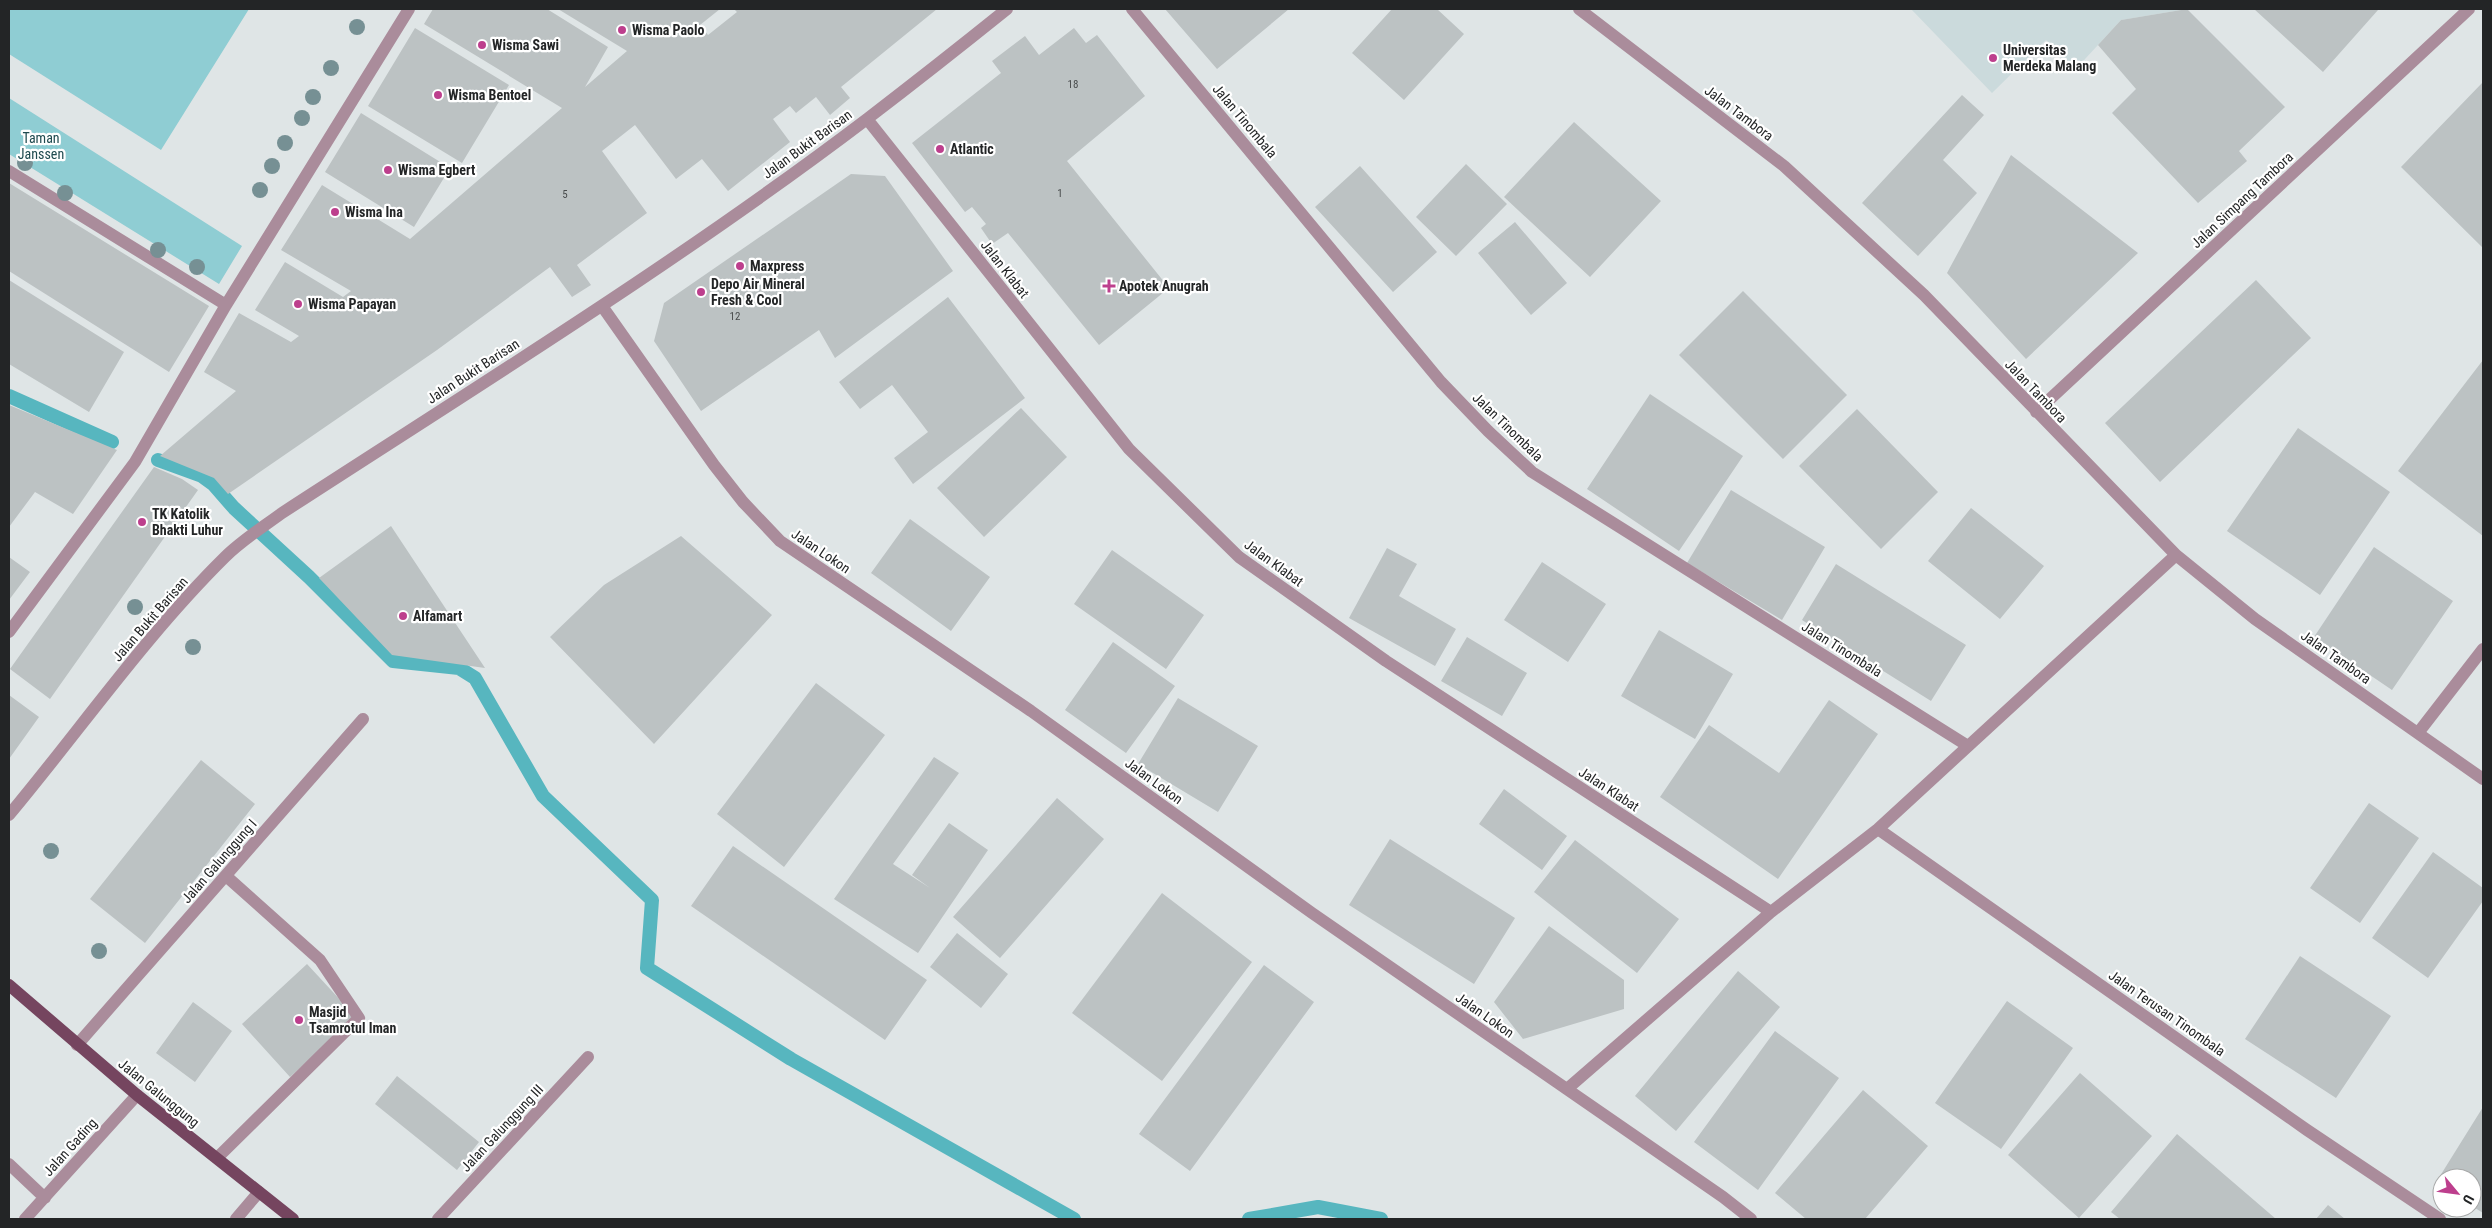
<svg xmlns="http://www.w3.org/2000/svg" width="2492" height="1228" viewBox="0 0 2492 1228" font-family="'Roboto Condensed',sans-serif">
  <rect width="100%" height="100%" fill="#dfe5e6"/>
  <path fill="#cbdadc" d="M1911,9H2187L2121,20L2074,71L2046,40L1992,93Z"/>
  <path fill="#8fcdd3" d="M9,9H249L161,150L9,54Z
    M9,98L242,246L219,284L9,154Z"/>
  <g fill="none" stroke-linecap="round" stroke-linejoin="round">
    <path stroke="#57b6bf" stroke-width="14" d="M9,396L112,442
      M158,460L202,476L213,484L234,508L309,577L393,661L459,668L475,678L543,796L652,900L647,968L791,1059L1074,1219
      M1249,1219L1318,1207L1381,1219"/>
  </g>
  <path fill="#bcc2c3" d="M433,9H547L608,47L585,87L627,51L558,9H720L700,25L708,35L737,12L734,9H937L841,87L850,98L830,115L816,97L796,113L790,106L773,119L790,142L728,191L702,159L676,179L635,125L602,151L647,213L577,265L591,285L572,297L550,267L437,350L228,494L214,478L160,456L236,391L204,372L239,313L291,342L299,336L255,310L285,262L343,297L351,291L281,250L322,185L410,239L562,108L424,24Z
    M1165,9H1289L1217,69Z
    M1392,9H1437L1464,34L1404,100L1352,53Z
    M2187,9L2285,107L2239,151L2247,161L2198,203L2112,113L2136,89L2098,45L2121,20Z
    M2254,9H2377L2378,10L2323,72Z
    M415,28L509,85L462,163L368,106Z
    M1074,28L1086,43L1097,35L1145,96L1067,161L1169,288L1099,345L1008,233L992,244L981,228L986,224L972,207L965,212L912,143L1001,73L992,61L1025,36L1039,55Z
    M2483,82V248L2401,167Z
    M1962,95L1984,115L1943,160L1977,193L1918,256L1862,203Z
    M361,113L450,168L414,227L325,172Z
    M1574,122L1661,201L1590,277L1504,197Z
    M2011,155L2138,253L2026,359L1947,273Z
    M1466,164L1507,204L1456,256L1416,217Z
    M1360,166L1437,252L1393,292L1315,207Z
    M851,174L885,176L953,271L835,358L819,330L701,411L654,341L664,303Z
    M9,183L209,306L169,372L9,271Z
    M1515,222L1567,283L1531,315L1478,253Z
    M9,280L124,352L89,412L9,364Z
    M2256,280L2311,338L2160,482L2105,423Z
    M1743,291L1847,395L1783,459L1679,355Z
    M948,297L1025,398L913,484L894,458L928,432L892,385L860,409L839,382Z
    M2483,360V536L2398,471Z
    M1650,394L1743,456L1679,551L1587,489Z
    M9,405L117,450L73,514L35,492L9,527Z
    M1021,408L1067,457L984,537L937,488Z
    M1857,409L1938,492L1881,549L1799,466Z
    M2298,428L2390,492L2320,595L2227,531Z
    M154,467L182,479L198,490L50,699L10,669Z
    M1731,490L1825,547L1782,620L1687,563Z
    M1971,508L2044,566L2000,619L1928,561Z
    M910,519L990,577L951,631L871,573Z
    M391,526L485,668L392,655L319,578Z
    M681,536L772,615L654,744L550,637L604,585Z
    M2374,547L2453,601L2392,690L2314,637Z
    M1387,548L1417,564L1399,596L1456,629L1435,666L1349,618Z
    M1112,550L1204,615L1166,669L1074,604Z
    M9,557L30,572L9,600Z
    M1542,562L1606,604L1568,662L1504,620Z
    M1836,564L1966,645L1931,701L1802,620Z
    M1659,630L1733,674L1695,739L1621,696Z
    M1467,637L1527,673L1502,716L1441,681Z
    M1113,642L1175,686L1126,753L1065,710Z
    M816,683L885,735L784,867L717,814Z
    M9,695L39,717L9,759Z
    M1178,698L1258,746L1218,812L1138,764Z
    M1829,700L1878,734L1778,879L1660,797L1709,725L1779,773Z
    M934,757L959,773L893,864L930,888L912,875L949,823L988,850L918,953L834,899Z
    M201,760L255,804L145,943L90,899Z
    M1504,789L1567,836L1542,870L1479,824Z
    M1057,798L1104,839L1000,958L953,917Z
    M2369,803L2419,838L2360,923L2310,888Z
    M1390,839L1515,918L1474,984L1349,905Z
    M1575,840L1679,919L1637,973L1534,892Z
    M733,846L927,980L885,1040L691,906Z
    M2433,852L2483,888V901L2428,978L2372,938Z
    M1162,893L1252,962L1162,1081L1072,1013Z
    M1549,926L1624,980V1009L1523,1039L1494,1002Z
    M957,933L1008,974L981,1008L930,967Z
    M2300,956L2391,1016L2336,1098L2245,1039Z
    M307,964L356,1017L290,1077L242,1024Z
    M1264,965L1314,1002L1190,1171L1139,1134Z
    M1738,971L1780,1007L1676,1131L1635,1096Z
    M2007,1001L2073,1048L2001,1149L1935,1103Z
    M193,1002L232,1031L195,1082L156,1053Z
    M1775,1031L1839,1078L1758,1190L1694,1142Z
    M2080,1073L2152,1136L2079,1218L2008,1155Z
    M397,1076L479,1142L457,1170L375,1104Z
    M1863,1090L1928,1146L1865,1219H1806L1775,1193Z
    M2483,1107V1213L2472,1206V1178H2442V1188L2435,1184Z
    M2177,1134L2276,1219H2120L2111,1212Z
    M2328,1205L2345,1219H2316Z"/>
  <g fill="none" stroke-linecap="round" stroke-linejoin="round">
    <path stroke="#aa8c9b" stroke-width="12" d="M1132,9L1441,382L1488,431L1532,472L1968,746
      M1579,9L1784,166L1924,295L2176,555L2255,619L2483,779
      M867,119L1129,449L1239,557L1386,661L1771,912
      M9,171L226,305
      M602,306L714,465L743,502L780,541L1031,711L1312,913L1723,1197L1751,1219
      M2036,412L2469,9
      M9,632L135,462L226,305L409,9
      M2418,733L2483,649
      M9,815C80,730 146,635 225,557C242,540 263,527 282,513C479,385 680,261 867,119C914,83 961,46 1007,9
      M1878,829L2307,1130L2440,1219
      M77,1045L363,719
      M1567,1089L1771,912L1878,829L2176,555
      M217,1158L359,1018L320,960L226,876
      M9,1164L45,1198
      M25,1219L137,1095
      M236,1219L259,1192
      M438,1219L588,1057"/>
    <path stroke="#75455f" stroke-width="12" d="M9,985L137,1095L293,1219"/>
  </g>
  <g fill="#769094">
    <circle cx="357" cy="27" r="8"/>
    <circle cx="331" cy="68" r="8"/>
    <circle cx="313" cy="97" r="8"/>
    <circle cx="302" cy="118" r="8"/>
    <circle cx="285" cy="143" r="8"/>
    <circle cx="25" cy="163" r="8"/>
    <circle cx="272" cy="166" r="8"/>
    <circle cx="260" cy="190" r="8"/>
    <circle cx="65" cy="193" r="8"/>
    <circle cx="158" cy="250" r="8"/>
    <circle cx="197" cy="267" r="8"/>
    <circle cx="135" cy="607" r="8"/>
    <circle cx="193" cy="647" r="8"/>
    <circle cx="51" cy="851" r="8"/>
    <circle cx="99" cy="951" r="8"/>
  </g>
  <g fill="#bd3f8d" stroke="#fff" stroke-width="2">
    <circle cx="622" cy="30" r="5"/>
    <circle cx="482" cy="45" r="5"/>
    <circle cx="1993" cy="58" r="5"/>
    <circle cx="438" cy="95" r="5"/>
    <circle cx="940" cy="149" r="5"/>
    <circle cx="388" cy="170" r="5"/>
    <circle cx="335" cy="212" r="5"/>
    <circle cx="740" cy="266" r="5"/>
    <path d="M1106.5 278.5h5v5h5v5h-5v5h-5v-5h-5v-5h5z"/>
    <circle cx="701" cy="292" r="5"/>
    <circle cx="298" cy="304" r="5"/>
    <circle cx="142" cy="522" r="5"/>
    <circle cx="403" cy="616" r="5"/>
    <circle cx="299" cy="1020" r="5"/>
  </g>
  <g text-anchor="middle" stroke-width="4.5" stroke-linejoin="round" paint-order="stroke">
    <g font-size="11" fill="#494c4d">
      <text x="1073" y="88">18</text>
      <text x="1060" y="197">1</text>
      <text x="565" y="198">5</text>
      <text x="735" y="320">12</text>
    </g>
    <g font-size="14" font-weight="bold" fill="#232526" stroke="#fff" text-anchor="start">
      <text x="632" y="35">Wisma Paolo</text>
      <text x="492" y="50">Wisma Sawi</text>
      <text x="2003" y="55">Universitas<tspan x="2003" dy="16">Merdeka Malang</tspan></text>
      <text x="448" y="100">Wisma Bentoel</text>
      <text x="950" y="154">Atlantic</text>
      <text x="398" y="175">Wisma Egbert</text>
      <text x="345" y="217">Wisma Ina</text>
      <text x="750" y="271">Maxpress</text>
      <text x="711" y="289">Depo Air Mineral<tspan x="711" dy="16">Fresh &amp; Cool</tspan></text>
      <text x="1119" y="291">Apotek Anugrah</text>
      <text x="308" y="309">Wisma Papayan</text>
      <text x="152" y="519">TK Katolik<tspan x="152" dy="16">Bhakti Luhur</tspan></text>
      <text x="413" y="621">Alfamart</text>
      <text x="309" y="1017">Masjid<tspan x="309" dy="16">Tsamrotul Iman</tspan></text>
    </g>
    <g font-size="14" fill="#232526" stroke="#fff">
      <text transform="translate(1739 113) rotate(37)" y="5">Jalan Tambora</text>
      <text transform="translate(1245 121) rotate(50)" y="5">Jalan Tinombala</text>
      <text transform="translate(807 144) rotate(-36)" y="5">Jalan Bukit Barisan</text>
      <text transform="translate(2242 200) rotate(-43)" y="5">Jalan Simpang Tambora</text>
      <text transform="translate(1005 269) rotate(52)" y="5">Jalan Klabat</text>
      <text transform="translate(473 371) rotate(-33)" y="5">Jalan Bukit Barisan</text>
      <text transform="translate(2036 391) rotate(46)" y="5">Jalan Tambora</text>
      <text transform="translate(1508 427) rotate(44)" y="5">Jalan Tinombala</text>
      <text transform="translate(821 551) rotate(34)" y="5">Jalan Lokon</text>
      <text transform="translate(1274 563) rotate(36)" y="5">Jalan Klabat</text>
      <text transform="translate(150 619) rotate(-49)" y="5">Jalan Bukit Barisan</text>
      <text transform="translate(1842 649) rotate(32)" y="5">Jalan Tinombala</text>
      <text transform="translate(2336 657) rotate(35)" y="5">Jalan Tambora</text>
      <text transform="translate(1154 781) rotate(36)" y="5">Jalan Lokon</text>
      <text transform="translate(1609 789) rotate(33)" y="5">Jalan Klabat</text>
      <text transform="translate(219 861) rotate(-49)" y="5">Jalan Galunggung I</text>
      <text transform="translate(2167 1013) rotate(35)" y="5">Jalan Terusan Tinombala</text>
      <text transform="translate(1485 1015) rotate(35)" y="5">Jalan Lokon</text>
      <text transform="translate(159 1093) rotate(39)" y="5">Jalan Galunggung</text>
      <text transform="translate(502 1128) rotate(-47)" y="5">Jalan Galunggung III</text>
      <text transform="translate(70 1147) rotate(-48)" y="5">Jalan Gading</text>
    </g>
    <g font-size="14" fill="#204b50" stroke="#fff">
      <text x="41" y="143">Taman<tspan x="41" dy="16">Janssen</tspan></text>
    </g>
  </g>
  <rect width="2492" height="1228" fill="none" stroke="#232526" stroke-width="20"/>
  <g transform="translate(2457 1193) rotate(119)"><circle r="24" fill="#ffffff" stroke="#a7a8a8"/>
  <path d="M0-4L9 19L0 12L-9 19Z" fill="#bd3f8d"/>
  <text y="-8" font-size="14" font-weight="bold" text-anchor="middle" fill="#232526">U</text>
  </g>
</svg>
